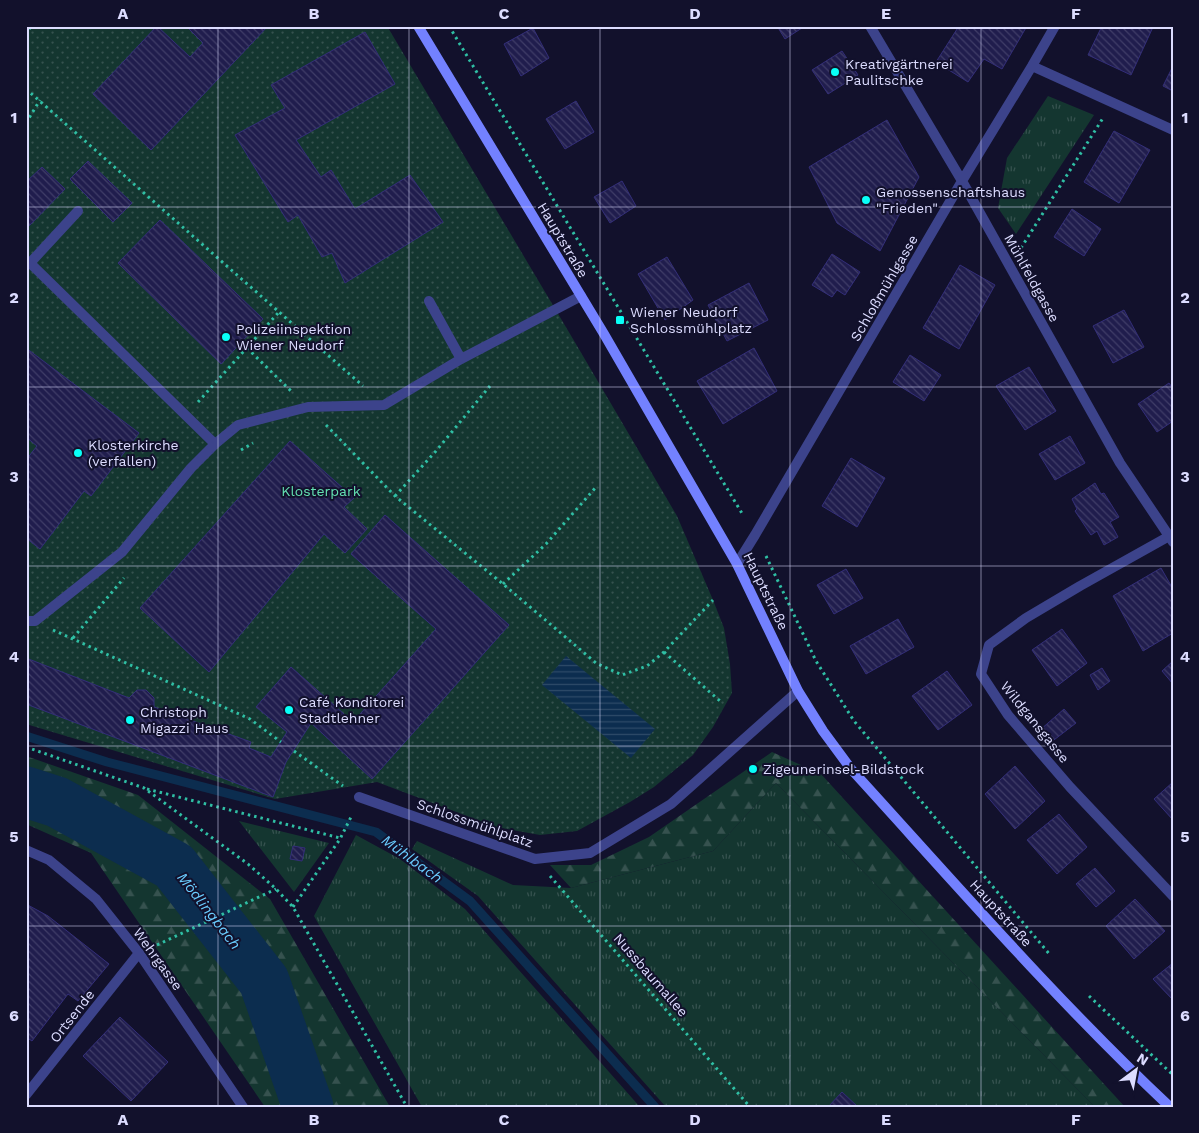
<svg xmlns="http://www.w3.org/2000/svg" width="1199" height="1133" viewBox="0 0 1199 1133" font-family="'Work Sans',sans-serif">
  <defs>
    <pattern id="grass-tufts" width="24" height="20" patternUnits="userSpaceOnUse" patternTransform="scale(1.25)"><rect width="24" height="20" fill="#143630"/><path d="M3 7l-1-3M5 7V3M7 7l1-3M15 17l-1-3M17 17v-4M19 17l1-3" fill="none" stroke="#36524f"/></pattern>
    <pattern id="forest-firs" width="22" height="20" patternUnits="userSpaceOnUse" patternTransform="scale(1.25)"><rect width="22" height="20" fill="#143630"/><path d="M5 1l3.5 6h-7zM16 11l3.5 6h-7z" fill="#36524f"/></pattern>
    <pattern id="park-dots" width="8" height="8" patternUnits="userSpaceOnUse" patternTransform="scale(1.25)"><rect width="8" height="8" fill="#143630"/><path d="M2 2h.1M6 6h.1" fill="none" stroke="#36524f" stroke-width="1.8" stroke-linecap="round"/></pattern>
    <pattern id="water-rules" width="6" height="5" patternUnits="userSpaceOnUse" patternTransform="scale(1.25)"><rect width="6" height="5" fill="#0c2d4f"/><path d="M0 2.5h6" fill="none" stroke="#2f4b69"/></pattern>
    <pattern id="building-back-hatch" width="6" height="6" patternUnits="userSpaceOnUse" patternTransform="scale(1.25)"><rect width="6" height="6" fill="#201d4d"/><path d="M-1 5l2 2M0 0l6 6M5-1l2 2" fill="none" stroke="#403d68"/></pattern>
  </defs>
  <rect width="100%" height="100%" fill="#12112c"/>
  <path fill="url(#grass-tufts)" d="M1048,96L1094,115L1016,234L998,208L1007,158Z
    M776,783L1095,1107H858L842,1092L828,1107H666L478,896L412,849L417,841L513,885L571,888L713,851Z
    M239,821L329,843L294,892Z
    M356,835L400,859L465,909L640,1107H422L314,916Z"/>
  <path fill="url(#forest-firs)" d="M772,752L821,774L1125,1107H1095L776,783L713,851L571,888L550,865H591L649,837Z
    M26,756L138,795L270,899L390,1107H265L91,853L26,824Z"/>
  <path fill="url(#park-dots)" d="M26,26H387L573,339L677,516L713,600L724,628L730,664L732,693L713,727L693,755L654,787L630,802L577,831L540,835L496,827L377,782L275,799L26,724Z"/>
  <path fill="url(#water-rules)" d="M566,656L655,729L631,758L542,685Z"/>
  <g fill="none" stroke-linecap="round" stroke-linejoin="round">
    <path stroke="#0c2d4f" stroke-width="9" d="M26,736L107,762L376,832L470,901L655,1107"/>
    <path stroke="#0c2d4f" stroke-width="51" d="M26,792L57,802L174,866L264,981L308,1107"/>
  </g>
  <path fill="url(#building-back-hatch)" stroke="#332e79" d="M157,26L190,57L203,43L186,26H268L151,150L93,94Z
    M777,26H805L785,39Z
    M959,26H1027L1002,69L984,59L968,82L936,62Z
    M1102,26L1153,27L1131,75L1088,55Z
    M533,28L549,58L521,76L504,44Z
    M365,32L395,84L296,140L321,177L331,170L355,209L410,175L443,222L345,283L332,253L322,257L298,215L288,222L235,135L285,108L271,85Z
    M842,51L858,75L828,94L812,70Z
    M1173,66V91L1163,86Z
    M576,101L594,132L565,149L546,119Z
    M887,120L919,177L880,251L837,223L809,167Z
    M1114,131L1150,150L1119,203L1084,182Z
    M88,161L132,203L113,222L70,179Z
    M42,167L65,189L26,229V182Z
    M622,181L636,206L610,223L594,197Z
    M1072,209L1101,229L1084,256L1054,237Z
    M160,220L263,319L221,364L118,263Z
    M832,254L860,272L845,295L837,290L832,297L812,285Z
    M667,257L693,300L665,320L638,274Z
    M960,265L995,285L959,349L923,328Z
    M749,283L768,320L727,341L708,305Z
    M1124,310L1144,347L1113,363L1093,326Z
    M26,348L139,433L91,496L84,491L40,549L26,538V460L37,446L26,437Z
    M754,348L777,391L723,424L697,381Z
    M910,355L941,375L924,401L893,382Z
    M1029,367L1056,411L1025,430L996,386Z
    M1169,383L1173,389V421L1157,432L1138,404Z
    M1070,436L1085,463L1055,480L1039,454Z
    M290,441L354,498L344,507L367,529L345,553L324,534L209,672L140,608Z
    M851,458L885,478L857,527L822,506Z
    M1095,483L1101,494L1104,493L1119,517L1110,522L1118,537L1104,545L1097,531L1091,535L1075,511L1077,509L1072,499Z
    M385,515L509,625L372,779L311,723L286,762L273,797L26,704V658L129,698L137,690H146L154,698V707L251,742L249,748L271,757L287,732L256,707L291,667L353,722L436,629L351,554Z
    M1161,568L1173,589V633L1143,651L1113,596Z
    M846,569L863,598L834,614L817,585Z
    M898,619L914,647L866,674L850,646Z
    M1062,629L1087,663L1057,686L1032,650Z
    M1173,661V684L1162,671Z
    M1102,668L1110,681L1098,690L1090,675Z
    M947,671L972,705L938,730L912,696Z
    M1064,709L1076,723L1050,743L1040,730Z
    M1015,766L1045,801L1015,829L985,794Z
    M1173,782V820L1154,799Z
    M1059,814L1087,847L1057,874L1027,840Z
    M293,846L305,848L302,861L290,859Z
    M1095,868L1115,891L1096,907L1076,884Z
    M1135,899L1165,931L1134,959L1106,926Z
    M26,904L48,916L109,964L78,1001L68,994L32,1041L26,1037Z
    M1173,963V1000L1153,979Z
    M120,1017L168,1062L131,1101L83,1056Z
    M842,1092L858,1107H828Z"/>
  <g fill="none" stroke-linecap="round" stroke-linejoin="round">
    <path stroke="#2fbfa4" stroke-width="3" stroke-dasharray="2.5 4" stroke-linecap="butt" d="M449,26L743,515
      M26,35L31,26
      M26,89L363,386
      M26,123L40,100
      M1021,248L1103,118
      M247,348L291,391
      M198,402L279,312
      M326,425L395,496L503,584L596,663L622,675L647,666L664,652L713,600
      M241,450L253,443
      M395,496L436,451L490,386
      M766,556L816,661L854,721L1051,956
      M503,584L546,544L597,486
      M53,630L250,719L281,742
      M73,638L124,578
      M664,652L720,701
      M26,747L144,788L248,864L276,889L293,907L407,1107
      M294,751L343,786
      M147,789L340,838
      M550,876L750,1107
      M293,907L340,839L352,815
      M157,945L276,889
      M1089,996L1173,1075"/>
    <path stroke="#3c438b" stroke-width="10" d="M78,211L30,263L215,444
      M429,301L461,359
      M26,621H35L122,552L191,468L215,444L238,425L308,407L384,405L461,359L581,296"/>
    <path stroke="#3c438b" stroke-width="10" d="M870,26L962,181L1120,463L1173,542
      M1032,66L1173,130
      M1173,534L1080,586L1026,618L989,645L981,674L1008,715L1070,787L1173,896
      M737,564L755,535L962,181L1032,66L1055,26
      M359,797L535,859L590,853L671,804L798,691
      M26,850L49,860L96,899L139,953L243,1107
      M26,1095L139,953"/>
    <path stroke="#7381ff" stroke-width="10" d="M418,26L604,334L737,564L798,691L823,731L851,769C955,883 1057,1001 1170,1107"/>
  </g>
  <path fill="none" stroke="#dcdcff" stroke-width="1" stroke-opacity="0.55" d="M218,26V1107M409,26V1107M600,26V1107M790,26V1107M981,26V1107M26,207H1173M26,387H1173M26,566H1173M26,746H1173M26,926H1173"/>
  <g fill="#08fff7" stroke="#12112c" stroke-width="2">
    <circle cx="835" cy="72" r="5"/>
    <circle cx="866" cy="200" r="5"/>
    <rect x="615" y="315" width="10" height="10" rx="2.5"/>
    <circle cx="226" cy="337" r="5"/>
    <circle cx="78" cy="453" r="5"/>
    <circle cx="289" cy="710" r="5"/>
    <circle cx="130" cy="720" r="5"/>
    <circle cx="753" cy="769" r="5"/>
  </g>
  <g text-anchor="middle" stroke-width="4" stroke-linejoin="round" paint-order="stroke">
    <g font-size="14" fill="#dcdcff" stroke="#12112c" text-anchor="start">
      <text x="845" y="69">Kreativgärtnerei<tspan x="845" dy="16">Paulitschke</tspan></text>
      <text x="876" y="197">Genossenschaftshaus<tspan x="876" dy="16">"Frieden"</tspan></text>
      <text x="630" y="317">Wiener Neudorf<tspan x="630" dy="16">Schlossmühlplatz</tspan></text>
      <text x="236" y="334">Polizeiinspektion<tspan x="236" dy="16">Wiener Neudorf</tspan></text>
      <text x="88" y="450">Klosterkirche<tspan x="88" dy="16">(verfallen)</tspan></text>
      <text x="299" y="707">Café Konditorei<tspan x="299" dy="16">Stadtlehner</tspan></text>
      <text x="140" y="717">Christoph<tspan x="140" dy="16">Migazzi Haus</tspan></text>
      <text x="763" y="774">Zigeunerinsel-Bildstock</text>
    </g>
    <g font-size="14" fill="#dcdcff" stroke="#12112c">
      <text transform="translate(563 240) rotate(59)" y="5">Hauptstraße</text>
      <text transform="translate(1032 278) rotate(61)" y="5">Mühlfeldgasse</text>
      <text transform="translate(884 288) rotate(-60)" y="5">Schloßmühlgasse</text>
      <text transform="translate(766 591) rotate(64)" y="5">Hauptstraße</text>
      <text transform="translate(1035 722) rotate(51)" y="5">Wildgansgasse</text>
      <text transform="translate(475 823) rotate(19)" y="5">Schlossmühlplatz</text>
      <text transform="translate(1001 913) rotate(48)" y="5">Hauptstraße</text>
      <text transform="translate(158 959) rotate(54)" y="5">Wehrgasse</text>
      <text transform="translate(651 975) rotate(49)" y="5">Nussbaumallee</text>
      <text transform="translate(72 1016) rotate(-52)" y="5">Ortsende</text>
    </g>
    <g font-size="14" fill="#64e2b2" stroke="#12112c">
      <text x="321" y="496">Klosterpark</text>
    </g>
    <g font-size="15" font-style="italic" fill="#6acdff" stroke="#12112c">
      <text transform="translate(412 859) rotate(36)" y="5">Mühlbach</text>
      <text transform="translate(209 911) rotate(52)" y="5">Mödlingbach</text>
    </g>
  </g>
  <rect width="1199" height="1133" fill="none" stroke="#12112c" stroke-width="55"/>
  <g transform="translate(1136 1070) rotate(32)" stroke="#12112c" stroke-width="4" paint-order="stroke">
  <path d="M0-4L9 19L0 12L-9 19Z" fill="#dcdcff"/>
  <text y="-8" font-size="14" font-weight="bold" text-anchor="middle" fill="#dcdcff">N</text>
  </g>
  <rect x="28" y="28" width="1144" height="1078" fill="none" stroke="#dcdcff" stroke-width="2"/>
  <g font-size="16" text-anchor="middle" font-weight="bold" fill="#dcdcff">
    <text x="123" y="19">A</text>
    <text x="314" y="19">B</text>
    <text x="504" y="19">C</text>
    <text x="695" y="19">D</text>
    <text x="886" y="19">E</text>
    <text x="1076" y="19">F</text>
    <text x="14" y="123">1</text>
    <text x="1185" y="123">1</text>
    <text x="14" y="303">2</text>
    <text x="1185" y="303">2</text>
    <text x="14" y="482">3</text>
    <text x="1185" y="482">3</text>
    <text x="14" y="662">4</text>
    <text x="1185" y="662">4</text>
    <text x="14" y="842">5</text>
    <text x="1185" y="842">5</text>
    <text x="14" y="1021">6</text>
    <text x="1185" y="1021">6</text>
    <text x="123" y="1125">A</text>
    <text x="314" y="1125">B</text>
    <text x="504" y="1125">C</text>
    <text x="695" y="1125">D</text>
    <text x="886" y="1125">E</text>
    <text x="1076" y="1125">F</text>
  </g>
</svg>
